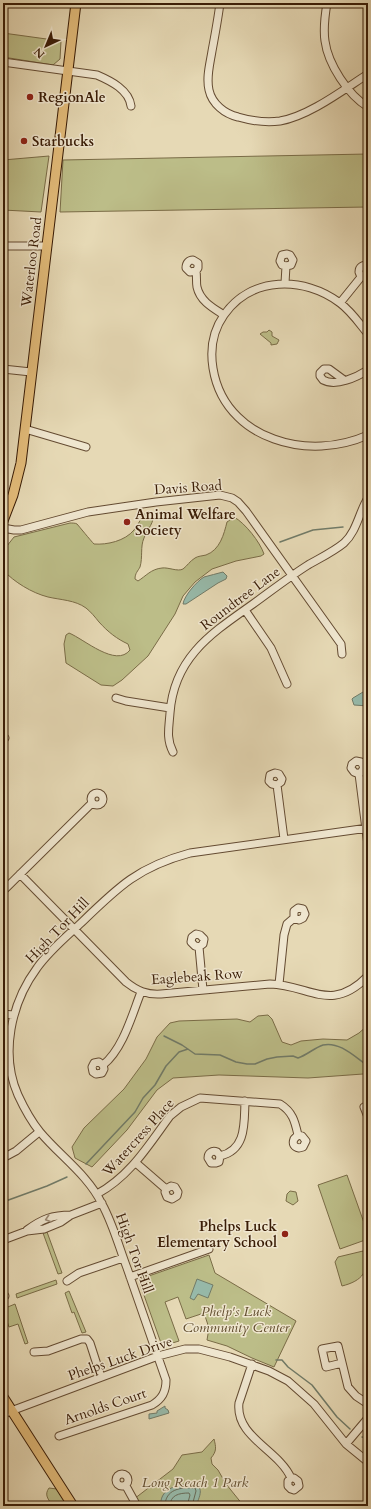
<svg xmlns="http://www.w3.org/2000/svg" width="371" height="1509" viewBox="0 0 371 1509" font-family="Cardo,serif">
  <rect width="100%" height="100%" fill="#e6d9b5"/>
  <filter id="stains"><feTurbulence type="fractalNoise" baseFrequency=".005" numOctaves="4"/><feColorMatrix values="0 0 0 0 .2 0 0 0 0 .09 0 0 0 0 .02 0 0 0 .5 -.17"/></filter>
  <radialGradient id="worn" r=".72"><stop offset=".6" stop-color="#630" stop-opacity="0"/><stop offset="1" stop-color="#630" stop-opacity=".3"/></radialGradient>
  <path fill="#bcbd88" stroke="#7a6c47" d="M3,33L61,41L60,59L53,65L3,57Z
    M368,154V207L60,212L63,160Z
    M49,156L41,212L3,210V160Z
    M269,330L272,332V336L279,340L277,344L271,345V343L260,334L263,332H267Z
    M146,512H152C156,523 147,528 144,538C140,547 143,557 140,567C138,571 135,573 135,579L138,581C146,576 151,569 162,568C168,567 178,572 183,569C187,566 190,561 195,558C198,556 202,556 206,555C220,550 224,534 227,522L234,517C245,523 260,542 264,554L261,556L236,561L212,569L195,582L183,596L175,614L148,656L122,680L113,686L101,685L66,663L64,644L66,635L69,633C84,639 116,668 130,650L128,644C117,639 108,632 99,622C95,617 91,612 86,608C75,600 61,600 48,597C32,593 14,582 3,570V551L14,537L70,523C72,523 76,523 77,524C78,525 91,541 94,544C107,545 125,541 134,530C139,524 141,517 146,512Z
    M268,1015L272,1019L282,1042L291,1045L301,1041L323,1039L347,1040L359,1033L368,1025V1074H363L308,1078L219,1075L173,1078L157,1090L127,1130L92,1167L75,1158L72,1147L84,1128L124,1089L146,1059L157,1037L170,1023L179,1021L237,1019L250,1022L258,1016Z
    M347,1175L368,1234V1239L340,1249L318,1185Z
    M290,1191L296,1192L298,1201L293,1205L286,1201L287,1194Z
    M47,1232L62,1273L58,1274L43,1233Z
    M363,1251C371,1271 362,1281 342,1286L335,1262L338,1257Z
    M209,1255L215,1273L296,1321L274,1367L252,1358L227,1346L207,1340L209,1328L204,1313L186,1319L178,1297L165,1302L179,1341L166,1345L161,1343L140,1284V1280L143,1278Z
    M56,1280L57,1284L17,1298L16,1294Z
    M69,1291L86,1332L82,1333L74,1312L72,1313L65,1293Z
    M15,1304L28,1343L25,1344L18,1324L9,1327L3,1309Z
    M214,1439C216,1447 217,1451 211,1458L212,1464L218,1470L226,1484L243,1505L248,1506H137L134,1499L173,1469L182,1455L202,1452Z
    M49,1488L57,1489L68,1506H53C48,1499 44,1495 49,1488Z"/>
  <path fill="#97baaa" stroke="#717b68" d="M223,572L227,576L226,579L218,583L186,604H183C184,596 197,581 204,577C210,575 217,574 223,572Z
    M368,689V706L354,705L352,699L353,698Z
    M197,1279L213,1285L208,1298L198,1294L194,1300L190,1298Z
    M165,1406V1408L168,1410L169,1413L149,1419V1414L157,1413V1411Z
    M188,1484C205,1485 201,1493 196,1506H161C159,1490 175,1485 188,1484Z"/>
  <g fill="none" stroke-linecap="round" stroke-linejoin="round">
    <path stroke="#686b58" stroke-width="1" d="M165,1506C165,1489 181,1487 195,1488L196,1491L192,1506
      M170,1506C170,1495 179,1493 189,1493L190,1495L187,1506"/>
    <path stroke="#717b68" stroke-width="1.5" d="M365,528H368
      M280,542L313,530L343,527
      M164,1036L182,1045L195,1054L220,1055L236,1062L247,1064H255L267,1059L277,1057L293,1056L298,1058C307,1055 314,1048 323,1045C340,1041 356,1058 368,1066
      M86,1164L135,1112L143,1098L155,1085L166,1066L179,1052L188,1049
      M3,1202L47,1186L67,1177
      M276,1360H282L288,1367L312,1385L337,1417L350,1429
      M362,1437L368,1438"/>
    <g stroke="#644b32" stroke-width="9">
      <path id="minor" d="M220,3C218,19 215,35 212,51C210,64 206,77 209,90C212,104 225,114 238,117C252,121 266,123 280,121C309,116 343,90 368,74
        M327,3C325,15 323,28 325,41C328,64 348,95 368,107
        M3,62L97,75C111,81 129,90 131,106
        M3,246H46
        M196,271L198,268V263L193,260C189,260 186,263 186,268L190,272L196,271C197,277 196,282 197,287C200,301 213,308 224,315
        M361,277L359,272C359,267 363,264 368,266
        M285,283L286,266L291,265L293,260L290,255L287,254L282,255L280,261L282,265L286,266
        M340,303L361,277
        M368,334C359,323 351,311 340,303C304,276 251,276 224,315C202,346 212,392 238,417C248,427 260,434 274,439C304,450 339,448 368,435
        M3,369L31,372
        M344,380L329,369H324L320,373V376L323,380C336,387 357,377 368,370
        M25,429L86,447
        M3,528L14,530H21L88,512L156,502L220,495L232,498L238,502L246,511L341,644L342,654
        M245,610L271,648L287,684
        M116,698L126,701L170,708
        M3,737L5,738
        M173,752C166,739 169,727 170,713C174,657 212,633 253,604C271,591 289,577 308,565C320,558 333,552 344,543C357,531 359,512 368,498
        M359,774L362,771L364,767L361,762L356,761L352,764L351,768L354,772L359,774L368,845
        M277,785L281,782L282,779L279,774L275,773L270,775L269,781L272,784L277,785L284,839
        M91 799a6 6 0 1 1 12 0a6 6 0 1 1-12 0Z
        M20,874L126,982C137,991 147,995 161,994L270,984C310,985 331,1014 368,976
        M3,891L92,803
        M199,947L195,946L191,942L192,937L196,934L200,935L204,939L203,944L199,947L203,990
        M279,984L284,935L287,924L294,918V911L298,908L303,909L305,914L303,918L299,920L294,918
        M3,1014L13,1015
        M103,1065L99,1062L94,1063L92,1067L93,1072L96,1074L102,1073L104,1069L103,1065C123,1049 132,1015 141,992
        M368,1105L364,1107L368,1117
        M220,1156L219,1162L216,1163H211L208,1158C208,1153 212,1150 217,1152L220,1156C247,1150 244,1122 245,1101
        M3,1158L16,1151L39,1132
        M136,1163L166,1189L165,1192L167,1197L172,1199L177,1196L178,1192L175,1187L171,1186L166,1189
        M97,1194C130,1176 148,1146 170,1116L181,1107L200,1098L280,1104C293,1112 295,1122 298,1135L294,1139C292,1144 294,1147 299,1148L303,1147L306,1141L302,1136L298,1135
        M27,1230C42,1219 52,1215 71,1215
        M3,1240L27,1231L44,1229L61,1222L71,1215L102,1203
        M130,1277L209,1249
        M67,1281L79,1273L123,1258
        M3,1294L5,1296
        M34,1352L48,1351L81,1339H87L90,1343L101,1377
        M342,1363L326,1367L322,1349L338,1346L348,1387L356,1396L368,1404
        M252,1364L239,1403C235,1437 279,1450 291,1478H294L298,1481L299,1486L294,1490L291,1489L288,1486V1481L291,1478
        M3,1414L158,1356L185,1349H199L230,1357L269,1371L288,1381L314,1404L346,1444L368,1462
        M59,1436L152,1405C162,1399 166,1392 166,1380C153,1343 140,1306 127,1268C119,1247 113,1224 102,1204C88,1175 60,1156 40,1132C31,1121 24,1108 18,1095C0,1054 11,1003 37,968C49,951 66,937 81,923C118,887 138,867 190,853L368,828
        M346,1444L368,1418
        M116 1480a6 6 0 1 1 12 0a6 6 0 1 1-12 0Z
        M126,1486L137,1506"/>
    </g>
    <g stroke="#391c06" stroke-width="11">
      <path id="major" d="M3,521L13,495L21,463L76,3
        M3,1397L73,1506"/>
    </g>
    <use href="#minor" stroke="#efe6cf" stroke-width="7"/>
    <use href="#major" stroke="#e3bc7a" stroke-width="9"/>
  </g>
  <defs><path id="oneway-chevron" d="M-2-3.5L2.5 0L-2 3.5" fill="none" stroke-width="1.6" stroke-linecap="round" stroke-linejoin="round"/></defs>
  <use stroke="#9d8b75" href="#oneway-chevron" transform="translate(48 1219) rotate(162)"/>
  <g fill="#8f2418" stroke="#efe6cf" stroke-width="1.5">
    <circle cx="30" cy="97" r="4"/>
    <circle cx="24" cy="141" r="4"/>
    <circle cx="127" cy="522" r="4"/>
    <circle cx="285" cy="1234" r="4"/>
  </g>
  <g text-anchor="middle" stroke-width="3" stroke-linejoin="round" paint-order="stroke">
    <g font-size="14" font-weight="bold" fill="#391c06" stroke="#efe6cf" text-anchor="start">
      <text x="38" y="102">RegionAle</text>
      <text x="32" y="146">Starbucks</text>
      <text x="135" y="519">Animal Welfare<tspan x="135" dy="16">Society</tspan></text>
      <text x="277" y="1231" text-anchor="end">Phelps Luck<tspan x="277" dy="16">Elementary School</tspan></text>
    </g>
    <g font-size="14" fill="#391c06" stroke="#efe6cf">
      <text transform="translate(31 262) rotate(-83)" y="5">Waterloo Road</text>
      <text transform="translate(188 487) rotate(-4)" y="5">Davis Road</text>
      <text transform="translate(240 598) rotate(-37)" y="5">Roundtree Lane</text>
      <text transform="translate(57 930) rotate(-46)" y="5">High Tor Hill</text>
      <text transform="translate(197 976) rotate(-4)" y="5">Eaglebeak Row</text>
      <text transform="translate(138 1137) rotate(-48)" y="5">Watercress Place</text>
      <text transform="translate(135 1253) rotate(70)" y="5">High Tor Hill</text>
      <text transform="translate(120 1358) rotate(-19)" y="5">Phelps Luck Drive</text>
      <text transform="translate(105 1406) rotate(-19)" y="5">Arnolds Court</text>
    </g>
    <g font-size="14" font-style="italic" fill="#604c2d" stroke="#efe6cf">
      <text x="236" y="1316">Phelp's Luck<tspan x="236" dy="16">Community Center</tspan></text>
      <text x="195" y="1487">Long Reach 1 Park</text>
    </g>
  </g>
  <rect width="371" height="1509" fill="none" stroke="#e6d9b5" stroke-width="16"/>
  <rect x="4" y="4" width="363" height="1501" fill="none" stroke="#391c06" stroke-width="2"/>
  <rect x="8" y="8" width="355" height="1493" fill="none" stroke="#391c06"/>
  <g transform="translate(46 46) rotate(224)" stroke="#efe6cf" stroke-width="3" paint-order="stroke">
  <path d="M0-3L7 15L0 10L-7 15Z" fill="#391c06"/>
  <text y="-6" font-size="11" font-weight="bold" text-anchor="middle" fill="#391c06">N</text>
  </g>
  <rect width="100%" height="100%" filter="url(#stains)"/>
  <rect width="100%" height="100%" fill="url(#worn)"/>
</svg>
